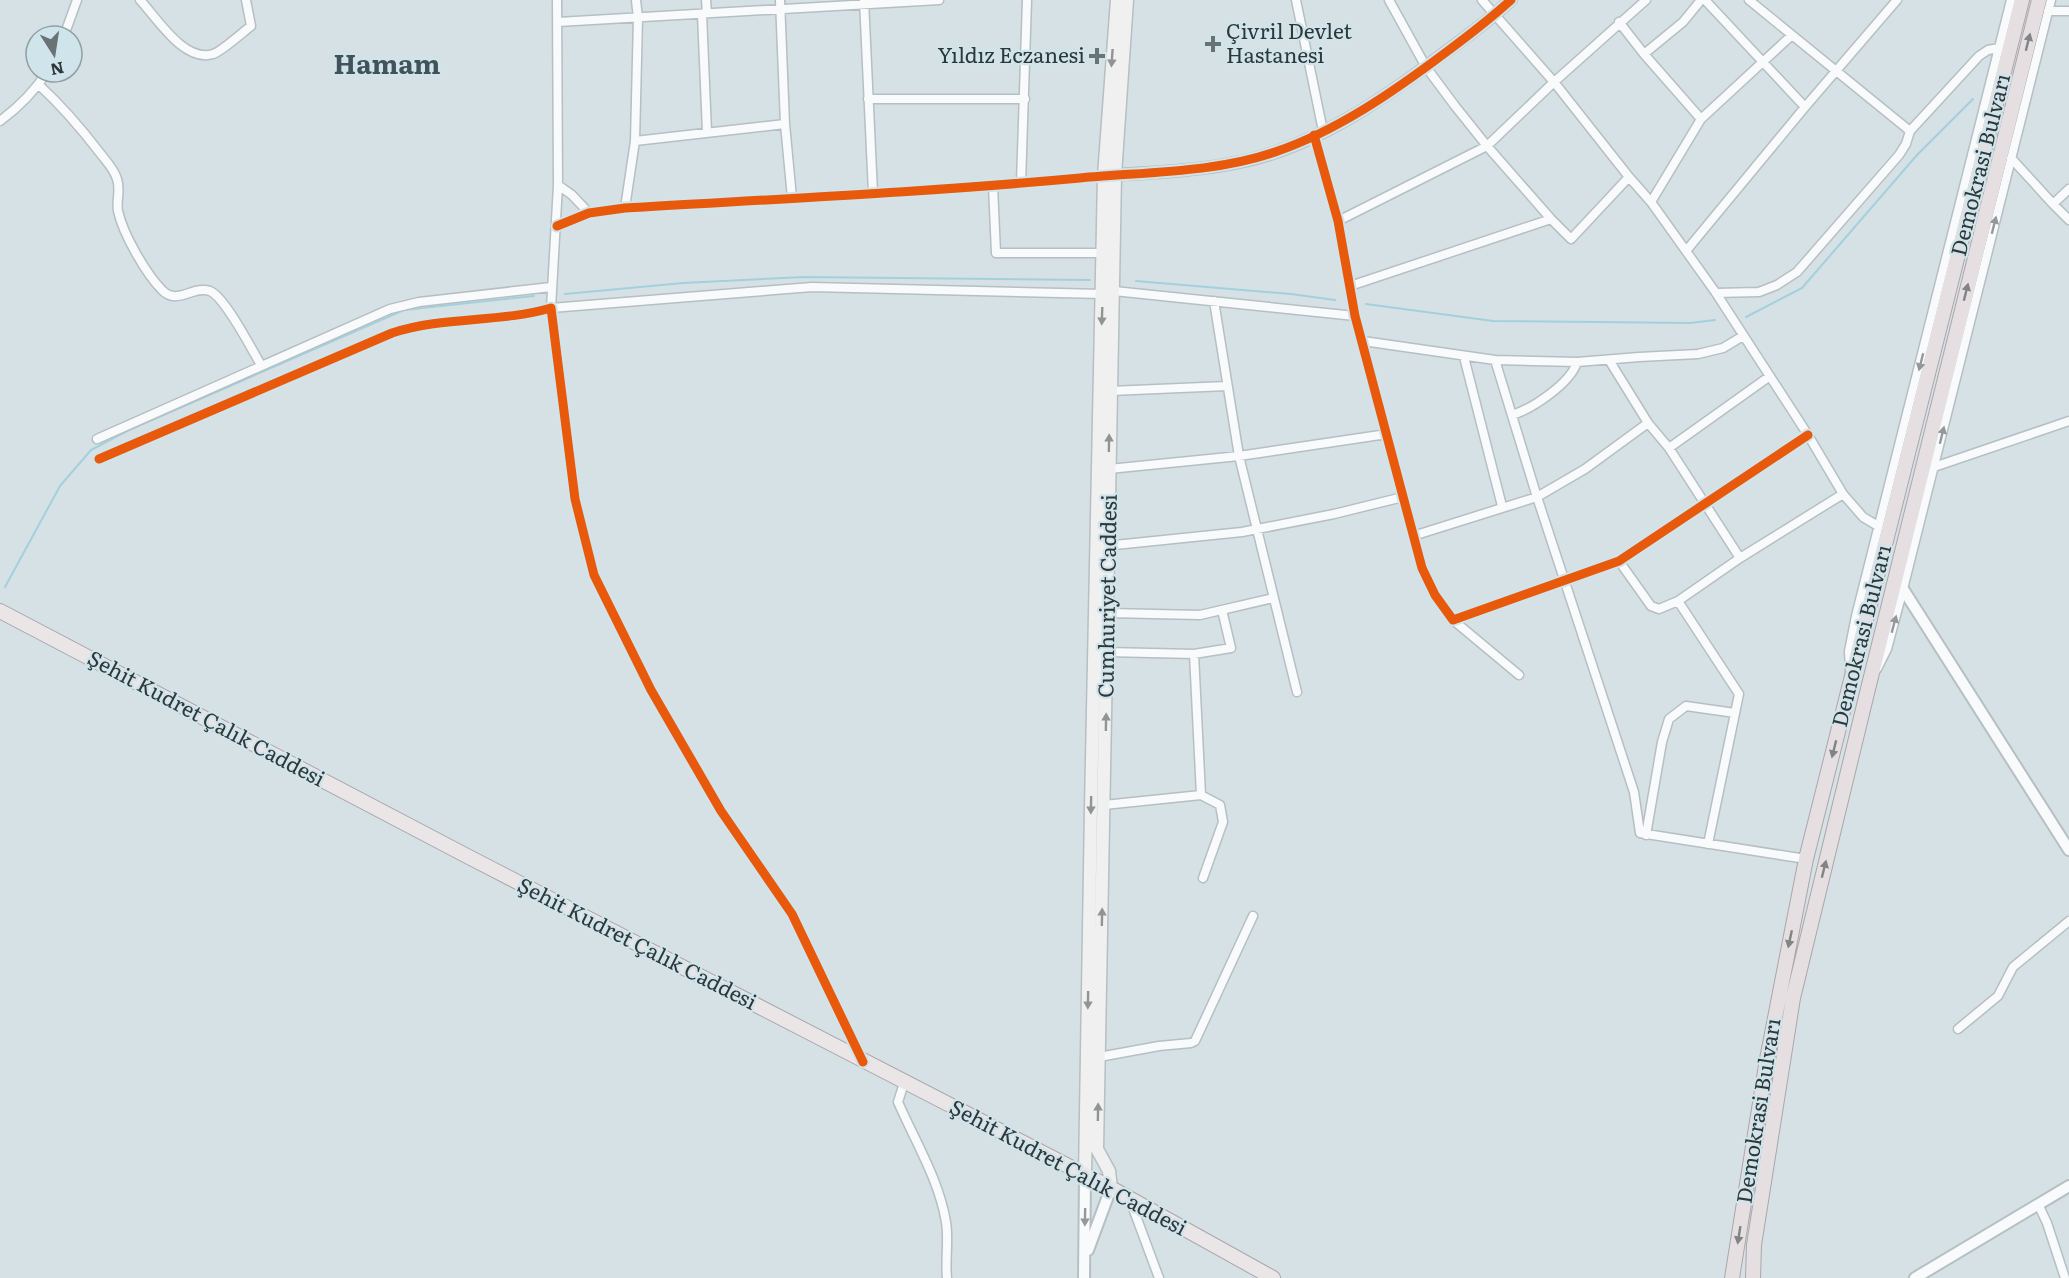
<svg xmlns="http://www.w3.org/2000/svg" width="2069" height="1278" viewBox="0 0 2069 1278" font-family="Literata,serif">
  <rect width="100%" height="100%" fill="#d6e1e5"/>
  <g fill="none" stroke-linecap="round" stroke-linejoin="round">
    <path stroke="#a3d0dd" stroke-width="2" d="M1136,281L1291,294L1335,300
      M565,294L683,283L804,277L1090,280
      M1366,304L1493,321L1690,323L1715,320
      M1746,317L1802,288L1917,155L1973,99
      M5,587L60,486L91,450L127,431L404,310L534,296"/>
    <g stroke="#b6bfc2" stroke-width="11">
      <path id="minor" d="M140,0C157,18 184,63 213,54C221,52 243,32 251,26L246,0
        M557,0L558,185L551,308L812,287L1103,294
        M706,0L707,13
        M780,0L785,124L792,198
        M864,0L873,193
        M1296,0L1323,131
        M1389,0L1426,67L1455,106L1487,146L1551,219L1571,239L1629,177
        M1482,0L1554,82L1629,177L1651,202L1716,293L1808,435L1843,494L1863,517L1878,526
        M1705,0L1805,107
        M1749,0L1910,131
        M2048,11H2069
        M702,14L707,132
        M558,22L939,0
        M1619,22L1644,54L1701,119
        M64,36L77,0
        M1644,54L1683,22L1701,0
        M39,85C63,107 80,127 100,153C106,161 114,169 117,179C121,190 116,200 118,211C123,234 146,274 162,290C177,306 193,285 210,291C225,297 252,350 261,365
        M868,99H1025
        M0,121C19,107 34,92 47,72
        M1314,135L1338,221L1355,316L1422,568L1435,595L1453,620L1619,561L1808,435
        M635,141L785,124
        M2011,158L2053,204
        M1021,183L1027,0
        M558,185L572,195L589,213
        M993,186L996,253H1102
        M2069,189L2053,204L2069,220
        M1651,202L1701,119L1792,35
        M625,208L635,141L638,18L636,0
        M1338,221L1487,146L1554,82L1646,0
        M557,226L589,213L625,208L993,186L1104,176
        M1686,251L1805,107L1897,0
        M1350,286L1551,219
        M1114,291L1355,316
        M1716,293L1759,292L1777,285L1797,272L1899,155L1906,144L1910,131L1979,56L1988,50L1999,48
        M1214,301L1239,456L1297,692
        M1363,341L1495,360L1577,362L1639,357L1698,354L1723,348L1743,336
        M1464,357L1502,506
        M1495,360L1537,497L1634,792L1640,833L1806,859
        M1609,360L1648,423L1669,448L1740,558
        M1110,391L1227,386
        M1512,415C1532,409 1571,383 1577,362
        M97,439L390,309L419,302L551,287
        M1669,448L1770,376
        M99,459L392,333C444,316 499,323 551,308L575,499L594,575L651,690L721,811L792,914L862,1059
        M1934,467L2069,421
        M1109,469L1239,456L1387,434
        M1413,536L1537,497L1585,469L1648,423
        M1105,546L1242,532L1334,514L1403,497
        M1619,561L1651,606L1659,609L1678,601L1740,558L1843,494
        M1678,601L1739,694L1708,844
        M1108,613L1200,615L1273,598
        M1453,620L1519,675
        M1107,652L1194,654L1231,648L1222,610
        M1194,654L1201,795
        M1877,669L1887,649L1903,589L2051,0
        M1850,673L1849,651L1856,616L2011,0
        M1104,805L1201,795L1220,805L1223,822L1203,878
        M1646,835L1662,742L1669,719L1686,706L1735,713
        M1958,1029L1998,996L2013,967L2069,921
        M1099,1057L1159,1046L1191,1043L1195,1041L1253,916
        M904,1083L898,1102C915,1141 939,1180 946,1222C949,1240 945,1260 947,1278
        M1130,1200L1159,1278
        M2038,1204L2047,1223L2065,1278"/>
    </g>
    <g stroke="#b6bfc2" stroke-width="14">
      <path id="tertiary" d="M1108,175C1154,173 1212,170 1257,158C1327,139 1390,94 1447,51C1469,35 1491,19 1511,0
        M1903,589L2069,850
        M1088,1250L1111,1188
        M1084,1278L1085,1176
        M1915,1278L2069,1186"/>
    </g>
    <g stroke="#b6bfc2" stroke-width="15">
      <path id="secondary" d="M1085,1176L1091,808L1104,176L1117,0
        M1111,1188L1109,1171L1097,1149L1115,175L1127,0"/>
    </g>
    <g stroke="#aba6aa" stroke-width="16">
      <path id="primary" d="M0,611L467,856L1111,1188L1273,1278"/>
    </g>
    <g stroke="#aba6aa" stroke-width="16">
      <path id="trunk" d="M1732,1278L1767,1059L1806,859L2022,0
        M1753,1278L1754,1245L1793,998L1867,693L2039,0"/>
    </g>
    <use href="#minor" stroke="#f9fafb" stroke-width="8"/>
    <use href="#tertiary" stroke="#f9fafb" stroke-width="10"/>
    <use href="#secondary" stroke="#f1f0f1" stroke-width="12"/>
    <use href="#primary" stroke="#eae6e8" stroke-width="14"/>
    <use href="#trunk" stroke="#e5dfe1" stroke-width="14"/>
    <g stroke="#d0e4eb" stroke-width="13">
      <path id="cycleway" d="M1314,135L1338,221L1355,316L1422,568L1435,595L1453,620L1619,561L1808,435
        M557,226L589,213L625,208C777,199 929,192 1080,178C1143,172 1215,173 1275,152C1337,131 1393,92 1445,53C1468,36 1490,19 1511,0
        M99,459L392,333C444,316 499,323 551,308L575,499L594,575L651,690L721,811L792,914L863,1062"/>
    </g>
    <use href="#cycleway" stroke="#e8590c" stroke-width="9"/>
  </g>
  <defs><path id="oneway-solid" d="M-6-.8H1V-3.2L6.5 0L1 3.2V.8H-6Z" transform="scale(1.5)"/></defs>
  <g fill="#818385">
    <use href="#oneway-solid" transform="translate(2028 42) rotate(-76)"/>
    <use href="#oneway-solid" transform="translate(1966 292) rotate(-76)"/>
    <use href="#oneway-solid" transform="translate(1834 749) rotate(104)"/>
    <use href="#oneway-solid" transform="translate(1824 869) rotate(-76)"/>
    <use href="#oneway-solid" transform="translate(1790 939) rotate(102)"/>
    <use href="#oneway-solid" transform="translate(1739 1235) rotate(99)"/>
  </g>
  <g fill="#909495">
    <use href="#oneway-solid" transform="translate(1112 58) rotate(94)"/>
    <use href="#oneway-solid" transform="translate(1102 316) rotate(92)"/>
    <use href="#oneway-solid" transform="translate(1109 443) rotate(-89)"/>
    <use href="#oneway-solid" transform="translate(1106 722) rotate(-89)"/>
    <use href="#oneway-solid" transform="translate(1091 805) rotate(91)"/>
    <use href="#oneway-solid" transform="translate(1102 917) rotate(-89)"/>
    <use href="#oneway-solid" transform="translate(1088 1000) rotate(91)"/>
    <use href="#oneway-solid" transform="translate(1098 1112) rotate(-89)"/>
  </g>
  <g fill="#94989a">
    <use href="#oneway-solid" transform="translate(1994 225) rotate(-76)"/>
    <use href="#oneway-solid" transform="translate(1921 362) rotate(104)"/>
    <use href="#oneway-solid" transform="translate(1942 435) rotate(-76)"/>
    <use href="#oneway-solid" transform="translate(1894 624) rotate(-75)"/>
    <use href="#oneway-solid" transform="translate(1085 1217) rotate(91)"/>
  </g>
  <g fill="#697275" stroke="#d0e4eb" stroke-width="2">
    <path d="M1210 35h6v6h6v6h-6v6h-6v-6h-6v-6h6z"/>
    <path d="M1094 47h6v6h6v6h-6v6h-6v-6h-6v-6h6z"/>
  </g>
  <g text-anchor="middle" stroke-width="4.5" stroke-linejoin="round" paint-order="stroke">
    <g font-size="21" fill="#2f3739" stroke="#d0e4eb" text-anchor="start">
      <text x="1226" y="39">Çivril Devlet<tspan x="1226" dy="24">Hastanesi</tspan></text>
      <text x="1085" y="63" text-anchor="end">Yıldız Eczanesi</text>
    </g>
    <g font-size="21" fill="#2f3739" stroke="#d0e4eb">
      <text transform="translate(1981 165) rotate(-76)" y="7">Demokrasi Bulvarı</text>
      <text transform="translate(1108 596) rotate(-89)" y="7">Cumhuriyet Caddesi</text>
      <text transform="translate(1862 636) rotate(-76)" y="7">Demokrasi Bulvarı</text>
      <text transform="translate(206 719) rotate(28)" y="7">Şehit Kudret Çalık Caddesi</text>
      <text transform="translate(637 944) rotate(27)" y="7">Şehit Kudret Çalık Caddesi</text>
      <text transform="translate(1759 1111) rotate(-81)" y="7">Demokrasi Bulvarı</text>
      <text transform="translate(1068 1168) rotate(28)" y="7">Şehit Kudret Çalık Caddesi</text>
    </g>
    <g font-size="27" font-weight="bold" fill="#415258" stroke="#d0e4eb">
      <text x="387" y="74">Hamam</text>
    </g>
  </g>
  <g transform="translate(54 54) rotate(168)"><circle r="28" fill="#d0e4eb" stroke="#909fa4" stroke-width="1.5"/>
  <path d="M0-4.5L10 22L0 15L-10 22Z" fill="#697275"/>
  <text y="-9" font-size="16" font-weight="bold" text-anchor="middle" fill="#2f3739">N</text>
  </g>
</svg>
